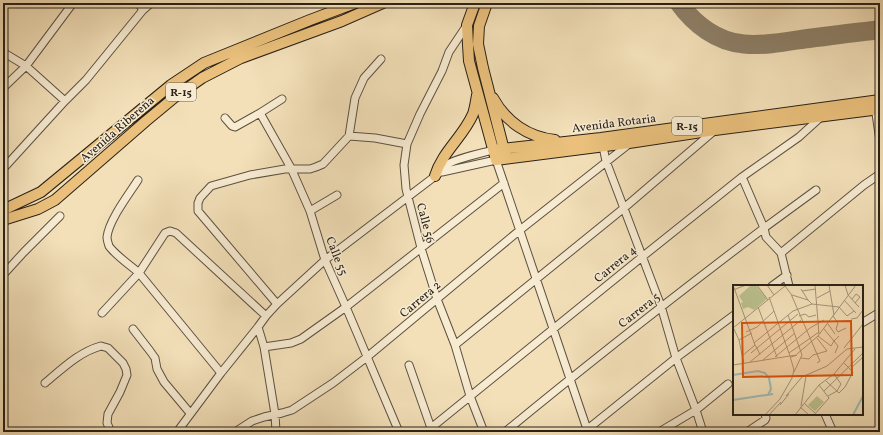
<svg xmlns="http://www.w3.org/2000/svg" width="883" height="435" viewBox="0 0 883 435" font-family="Vollkorn,serif">
  <rect width="100%" height="100%" fill="#f3e0b9"/>
  <filter id="stains"><feTurbulence type="fractalNoise" baseFrequency=".005" numOctaves="4"/><feColorMatrix values="0 0 0 0 .2 0 0 0 0 .09 0 0 0 0 .02 0 0 0 .5 -.17"/></filter>
  <radialGradient id="worn" r=".72"><stop offset=".6" stop-color="#630" stop-opacity="0"/><stop offset="1" stop-color="#630" stop-opacity=".3"/></radialGradient>
  <g fill="none" stroke-linecap="round" stroke-linejoin="round">
    <path stroke="#8e8068" stroke-width="19" d="M679,3C694,24 717,42 744,44C764,46 785,42 804,39C830,36 855,32 880,30"/>
    <g stroke="#5c5140" stroke-width="9">
      <path id="street" d="M138,3L143,10
        M467,25L449,52L442,71L420,114L407,144L404,165L406,189L421,248L437,299L455,345L470,396L484,432
        M3,51L6,54L26,66L65,101
        M3,88L26,66L73,3
        M282,99L260,113L291,168L310,211L325,260L346,307L399,432
        M875,107L880,141
        M225,118L232,126L235,127L260,113
        M349,136L355,98L364,78L381,59
        M602,142L606,161L661,306L676,358L696,410L703,432
        M493,150C483,153 452,159 445,166C444,168 443,170 442,172L496,160L588,432
        M3,169L65,101L86,80L143,10L151,3
        M742,177L764,228L816,190
        M310,211L337,195
        M781,253L864,185L880,174
        M3,275L24,252L60,216
        M772,286L787,275
        M277,304L198,211V203L200,198L211,186L250,175L285,169H310L316,167L323,164L349,136L375,138L407,144
        M102,313L139,273C131,266 114,254 109,246C108,243 107,239 107,237C109,220 129,194 138,180
        M862,323L880,312
        M258,327L264,347L275,414L276,432
        M133,329L150,351L155,358L157,369L164,382L190,413
        M455,345L624,208L715,130
        M264,347L291,343L301,339L346,307L504,183
        M409,365L431,428
        M221,373L139,273L165,233L170,231L176,233L266,316
        M45,383C62,369 79,352 101,346L108,348L123,363L126,369L127,375L120,392L108,414L107,423L111,432
        M825,414L833,432
        M177,432L221,373L258,327L266,316L277,304L325,260L438,174
        M235,432L252,421L264,417L282,413L292,410L333,383L367,357L520,230L629,144
        M426,432L642,257L742,177L799,137L821,117
        M505,432C590,362 677,294 764,228L766,237L781,253L789,286
        M584,432L676,358L734,315
        M659,432L696,410L728,384
        M747,432L765,420L766,418L765,414"/>
    </g>
    <g stroke="#292117" stroke-width="12">
      <path id="primary" d="M475,3L467,25L468,45L469,61L496,160L629,143L715,130L880,109
        M487,3L479,26L478,44L483,68L505,154
        M493,98C506,122 528,137 555,140
        M493,150L601,138L880,100
        M435,176C442,152 463,137 473,114C475,108 476,101 477,95
        M3,210L41,192L171,85L204,63L310,20L355,3
        M3,220L38,209L55,200L146,121L175,97L202,78L241,58L342,21L383,3"/>
    </g>
    <use href="#street" stroke="#f7ebd2" stroke-width="7"/>
    <use href="#primary" stroke="#eac07c" stroke-width="10"/>
  </g>
  <g text-anchor="middle" stroke-width="3" stroke-linejoin="round" paint-order="stroke">
    <g fill="#f7ebd2" stroke="#675e4f" stroke-width="1">
      <rect x="166" y="83" width="30" height="18" rx="3"/>
      <rect x="672" y="117" width="30" height="18" rx="3"/>
    </g>
    <g font-size="11" font-weight="bold" fill="#292117">
      <text x="181" y="96">R-15</text>
      <text x="687" y="130">R-15</text>
    </g>
    <g font-size="12" fill="#292117" stroke="#f7ebd2">
      <text transform="translate(614 123) rotate(-7)" y="4">Avenida Rotaria</text>
      <text transform="translate(117 129) rotate(-41)" y="4">Avenida Ribereña</text>
      <text transform="translate(426 223) rotate(75)" y="4">Calle 56</text>
      <text transform="translate(337 256) rotate(69)" y="4">Calle 55</text>
      <text transform="translate(615 264) rotate(-39)" y="4">Carrera 4</text>
      <text transform="translate(420 299) rotate(-40)" y="4">Carrera 2</text>
      <text transform="translate(639 310) rotate(-38)" y="4">Carrera 5</text>
    </g>
  </g>
  <g transform="translate(733 285)">
    <rect width="130" height="130" fill="#f3e0b9"/>
    <path d="M18,0H23L34,14L21,25L15,22L10,24L8,18L10,17L6,11ZM84,111L91,117L82,126L75,120Z" fill="#bbc28f"/>
    <path fill="none" stroke="#9ebbb7" stroke-width="2" d="M0,90L25,86L32,88L36,93L38,104L35,110M0,115L40,109M120,130L130,111"/>
    <path fill="none" stroke="#a29478" stroke-width="1" d="M0,0L22,60M24,0L35,15M34,0L41,10M82,0L86,49M96,0L101,30M112,0L115,10L126,22M52,1L58,9L87,76L84,78M68,4L75,15M0,5L13,0M69,6L83,4M59,10L75,15L79,19L106,22L114,31L121,26M36,12L57,71L64,70L58,72M84,13L97,6M119,14L123,9L127,12L122,18M111,15L123,28M25,22L44,72M55,30L69,70L61,87M66,31L72,29L76,32L83,30M100,31L105,38L103,44L105,47L113,43M118,34L124,33L130,25M95,39L102,49M0,42L6,55L11,79M0,43L52,1M13,47L24,42L41,26M85,51L98,61L101,56L91,44M6,55L19,48M21,58L60,26L79,19M22,60L24,63L65,29M111,63L130,39M18,68L24,63L27,70M56,68L86,47M102,68L105,61L101,56L106,51M64,69L85,51L123,0M9,71L22,60M42,72L77,43L91,35M68,73L76,74L80,70L94,66L84,53M30,75L62,48M17,77L68,35M0,80L57,71L61,85L59,93L47,114L32,130M118,83L130,72M93,96L106,108L112,102L120,87L111,78M91,106L130,68M53,111L69,92L94,81L114,64L130,62M95,111L104,106L108,99L101,89M72,119L82,128M47,120L56,109M68,121L73,91M67,122L76,130M36,130L48,117M62,130L86,100L101,89L122,64M81,130L96,113L86,100"/>
    <path fill="#d5530d" fill-opacity="0.15" stroke="#d5530d" stroke-width="2" d="M118,36L119,90L10,92L9,38Z"/>
    <rect width="130" height="130" fill="none" stroke="#292117" stroke-width="2"/>
  </g>
  <rect width="883" height="435" fill="none" stroke="#f3e0b9" stroke-width="16"/>
  <rect x="4" y="4" width="875" height="427" fill="none" stroke="#292117" stroke-width="2"/>
  <rect x="8" y="8" width="867" height="419" fill="none" stroke="#292117"/>
  <rect width="100%" height="100%" filter="url(#stains)"/>
  <rect width="100%" height="100%" fill="url(#worn)"/>
</svg>
